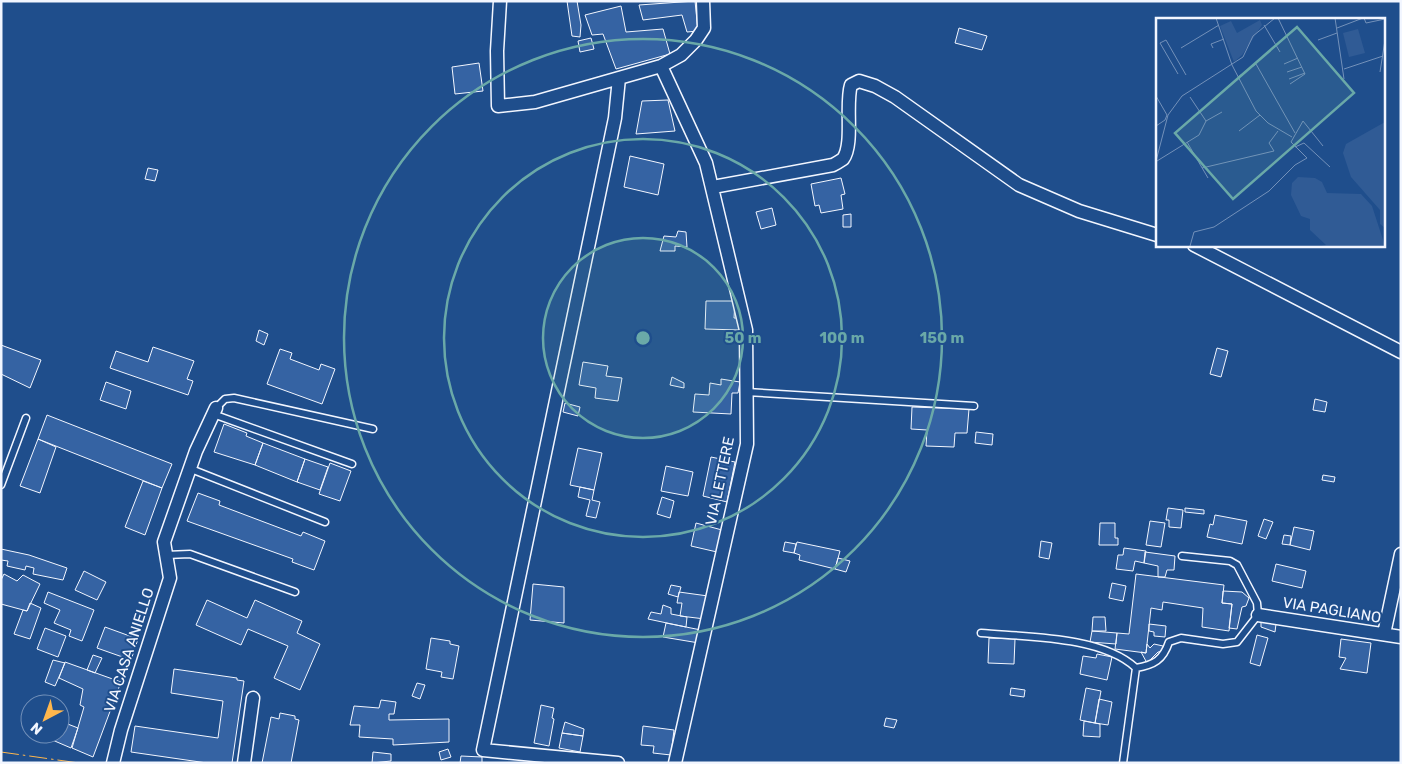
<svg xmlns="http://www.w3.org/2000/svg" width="1402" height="764" viewBox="0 0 1402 764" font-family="Rubik,sans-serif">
  <rect width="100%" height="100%" fill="#1f4e8c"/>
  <path fill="#3563a3" stroke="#f2f6ff" d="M567,1H577L581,25L580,37L572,36Z
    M695,1L698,31L687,32L682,15L643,20L639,5Z
    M621,6L626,32L663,29L670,54L616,69L603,34L592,35L585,15Z
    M959,28L987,36L982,50L955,43Z
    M591,38L594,49L580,52L578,41Z
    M479,63L483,91L455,94L452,67Z
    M668,100L675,131L636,134L642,101Z
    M630,156L664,164L658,195L624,187Z
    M148,168L158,170L155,181L145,179Z
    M841,178L845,194L841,195L843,209L821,213L819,205L815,206L811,184Z
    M772,208L776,225L761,229L756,212Z
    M851,214V227H843V215Z
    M678,231L686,232L687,247L675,246V251H660L664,236L676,237Z
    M706,301H735L734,318H741L740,330L705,329Z
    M259,330L268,334L264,345L256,341Z
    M1,345L41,360L30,388L1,374Z
    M153,347L194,361L187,379L193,381L188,395L110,368L116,351L148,362Z
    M1217,348L1228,351L1221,377L1210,374Z
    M280,349L292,353L290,359L319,370L321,364L335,369L322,404L267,384Z
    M583,362L608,366L606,376L622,378L618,401L595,398L596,388L579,385Z
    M672,377L684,383V388L670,385Z
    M721,379L740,382L738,393H732L731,414L693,412L695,394L709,395L710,383L721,385Z
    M106,382L131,391L126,409L100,400Z
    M1315,399L1327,402L1325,412L1313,410Z
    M565,403L580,407L578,416L563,412Z
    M912,407L969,409L967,433H955L954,447L926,446L927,430L911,429Z
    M47,415L172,464L162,488L38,439Z
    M224,424L247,433L246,436L263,443L255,465L214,452Z
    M976,432L993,434L992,445L975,443Z
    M38,439L56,447L40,493L20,486Z
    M263,443L305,459L297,482L255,465Z
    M578,448L602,453L594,490L570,485Z
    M711,457L735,462L727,502L703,496Z
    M305,459L328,467L320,490L297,482Z
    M330,463L351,471L340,501L319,494Z
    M666,466L693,472L688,496L661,491Z
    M1323,475L1335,477L1334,482L1322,480Z
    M143,481L162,488L145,535L125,527Z
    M580,487L594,490L592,500L600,502L596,518L586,516L590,500L578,497Z
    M198,493L220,501L219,505L301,536L303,532L325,541L314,570L292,562L293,559L187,521Z
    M662,497L674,501L670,518L657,514Z
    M1168,508L1183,510L1181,528L1169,527V520H1166Z
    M1185,508L1204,510V514L1185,512Z
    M1215,515L1247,521L1242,544L1207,537L1210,524L1213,525Z
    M1264,519L1273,522L1266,539L1258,536Z
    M1150,521L1165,523L1161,547L1146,545Z
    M696,523L722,530L717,552L691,546Z
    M1100,523H1115V538H1118V545H1099Z
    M1294,527L1314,531L1310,550L1290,545Z
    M1284,535L1291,536L1290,545L1282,544Z
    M1041,541L1052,543L1049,559L1039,557Z
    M785,542L796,544L794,553L783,551Z
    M797,542L840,551L835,569L799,560L800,555L794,553Z
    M1124,548L1146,551L1144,563L1135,561L1133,571L1116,569L1118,555H1123Z
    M1,549L29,555L67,568L63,580L33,574L34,568L26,566L25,570L7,566L8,561L1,560Z
    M1145,552L1175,556L1174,570H1167L1165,577H1158V566L1144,563Z
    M838,558L850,561L846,572L835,569Z
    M1276,564L1306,571L1302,588L1272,581Z
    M84,571L106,582L97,600L75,590Z
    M4,574L17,581L23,575L40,584L27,611L1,604V580Z
    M1136,574L1224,585L1222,603L1232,604L1229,631L1202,627L1203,608L1163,602L1162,610L1151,608L1146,653L1115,649L1117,633L1129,634Z
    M1112,583L1126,586L1123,601L1109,598Z
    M533,584L564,587V623L530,620Z
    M671,585L681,587L678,597L668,594Z
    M1223,591L1242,592L1249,598L1246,606L1242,607L1237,629L1229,628L1232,604L1222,603Z
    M48,592L94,610L82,641L69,636L71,630L54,623L60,610L44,603Z
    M679,592L708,596L705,619L680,616L682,603H677Z
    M207,600L247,618L255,600L302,621L297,633L320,644L300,690L274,678L288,646L248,629L241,645L196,625Z
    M30,603L41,608L30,639L14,634L23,610L27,611Z
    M663,605L671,608V614L687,617L686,627L648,619L651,612L661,614Z
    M1093,617H1105L1106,631H1092Z
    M1261,622L1276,624L1275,632L1261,627Z
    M666,623L701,630L699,643L663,637Z
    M1149,624L1166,626L1165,637L1154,636V632L1149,631Z
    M105,627L138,639L131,660L97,648Z
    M45,628L66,636L58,657L37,649Z
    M1092,631L1117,633L1116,644L1090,642Z
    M1257,635L1268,638L1260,666L1250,663Z
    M431,638L450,641V644L459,646L453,679L441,677L442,672L426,669Z
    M989,638L1015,639L1014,664L988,663Z
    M1341,639L1371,643L1367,673L1340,669L1346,658L1339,657Z
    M1147,644L1150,648L1154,644L1163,646L1164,651L1158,652L1147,663L1141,652L1146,653Z
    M1097,654L1112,657L1107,680L1080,674L1083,656L1096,658Z
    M93,655L102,658L95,673L87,670Z
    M53,660L65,663L55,686L45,682Z
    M65,662L121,682L93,757L72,748L84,707L80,705L83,689L59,678Z
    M174,669L237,678V680L244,681L232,763H207L131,752L135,726L218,738L223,701L171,693Z
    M417,683L425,685L420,699L412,696Z
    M1011,688L1025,690L1024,697L1010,695Z
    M1086,688L1101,691L1095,723L1080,720Z
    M1099,699L1112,702L1108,725L1095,723Z
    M381,700L396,702L394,714H389V720L449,719V742L393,745V739L359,737L360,725H350L354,706L379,708Z
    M541,705L554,708L552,718L554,719L549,746L534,743Z
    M280,713L295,716V719L299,720L291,763H262L271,717L279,719Z
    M886,718L897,720L894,728L884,726Z
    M60,721L78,728L71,748L50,739L52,734H60Z
    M1084,721L1100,724V737L1083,736Z
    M565,722L584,729L583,736L562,733Z
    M643,726L674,730L671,755L653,753L654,746L641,745Z
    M562,733L583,736L580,752L559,748Z
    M448,749L451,757L441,760L439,752Z
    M373,752L391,754V761L372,763Z
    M461,756L482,757V763H460Z"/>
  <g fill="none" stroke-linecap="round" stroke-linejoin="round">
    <g stroke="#f2f6ff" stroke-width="9">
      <path id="lane" d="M746,392L974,406
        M216,408L225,399L234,398L373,429
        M213,414L352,464
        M191,469L325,522
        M1,485L26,418
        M166,555L190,554L295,592
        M981,633C1027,637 1102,636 1136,668
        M1123,763L1136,668C1154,665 1163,660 1169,642L1181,638L1223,644L1237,642L1258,615L1257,603L1237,565L1230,561L1182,556"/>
    </g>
    <g stroke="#f2f6ff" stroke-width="15">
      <path id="street" d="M500,1L497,51L498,106L535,102L661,66L681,55L696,40L704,28L703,1
        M661,66L706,163L746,330L747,444L675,763
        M713,187L833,165C835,164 840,161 843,159C854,144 845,104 851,85L859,81L875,86L895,97L1019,185L1079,211L1157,235
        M1194,245L1401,352
        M1258,615L1401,637
        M1384,634L1401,554
        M113,763L121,730L170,578L164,542L196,451L216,408
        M244,763L253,698
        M618,763L483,750L615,118L619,78"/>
    </g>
    <use href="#lane" stroke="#1f4e8c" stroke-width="6"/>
    <use href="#street" stroke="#1f4e8c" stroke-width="12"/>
    <path stroke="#ffb74d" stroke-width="1" stroke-dasharray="18 4 2.5 4" stroke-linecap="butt" d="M1,752L79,763"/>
  </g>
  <circle cx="643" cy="338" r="100" fill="#6aa9a8" fill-opacity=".12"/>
  <g fill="none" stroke="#6aa9a8" stroke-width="2.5">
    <circle cx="643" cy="338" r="100"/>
    <circle cx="643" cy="338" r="199"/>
    <circle cx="643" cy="338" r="299"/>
  </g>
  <g text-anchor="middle" stroke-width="4" stroke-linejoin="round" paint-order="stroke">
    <g font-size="15" fill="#f2f6ff" stroke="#1f4e8c">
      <text transform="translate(720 481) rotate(-78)" y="5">VIA LETTERE</text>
      <text transform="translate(1332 610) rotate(9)" y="5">VIA PAGLIANO</text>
      <text transform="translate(129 650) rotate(-72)" y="5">VIA CASA ANIELLO</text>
    </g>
  </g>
  <g transform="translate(1156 18)">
    <rect width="229" height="229" fill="#1f4e8c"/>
    <path d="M104,2L106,7L86,37L78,44L64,8L75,3L81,15ZM202,11L209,35L193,39L187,15ZM229,104V210L224,206V192L195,159L187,135L190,126ZM142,159L159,160L166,164L171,175L205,176L216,188L229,228H165L170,227L154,212V201L145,198L135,177L136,165Z" fill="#305b95"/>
    <path fill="none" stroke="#7391ba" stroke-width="1" d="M60,0L76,47L100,93L112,105L136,119M122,0L149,56L134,66M179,0L188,61M208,0L210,5L229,1M108,7L124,34M181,10L207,0M162,22L181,15M25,30L63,7M57,30L55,26L68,21M128,46L142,40M188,51L227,38M131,54L146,49M224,54L229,22M22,56L4,25L10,22L30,57M82,59L100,46L139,115M133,61L149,55M0,78L11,97L9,102L0,108M34,79L50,103L43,117M50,103L66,94M83,113L104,97M31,124L52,160M139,129L148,125L174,149M0,143L12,97L26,78L87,39L97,18L119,0M1,143L43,117M46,150L118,133L113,125L122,113M34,228L38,214L58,209L113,173L139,147L151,140L135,124L147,103L167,128"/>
    <path fill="#6aa9a8" fill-opacity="0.15" stroke="#6aa9a8" stroke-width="2.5" d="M141,9L198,75L77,181L19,115Z"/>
    <rect width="229" height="229" fill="none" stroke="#f2f6ff" stroke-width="2.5"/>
  </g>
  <circle cx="643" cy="338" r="8" fill="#6aa9a8" stroke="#1f4e8c" stroke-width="2.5"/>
  <g font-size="15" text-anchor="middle" font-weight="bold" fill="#6aa9a8" stroke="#1f4e8c" stroke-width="4" stroke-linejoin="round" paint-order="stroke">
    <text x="743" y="343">50 m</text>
    <text x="842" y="343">100 m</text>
    <text x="942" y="343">150 m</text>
  </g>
  <rect width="1402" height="764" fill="none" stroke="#f2f6ff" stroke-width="5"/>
  <g transform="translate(45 719) rotate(221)"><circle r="24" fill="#1f4e8c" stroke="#7391ba"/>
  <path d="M0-4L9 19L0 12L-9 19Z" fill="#ffb74d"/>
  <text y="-8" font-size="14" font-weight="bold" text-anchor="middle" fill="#f2f6ff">N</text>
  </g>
</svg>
